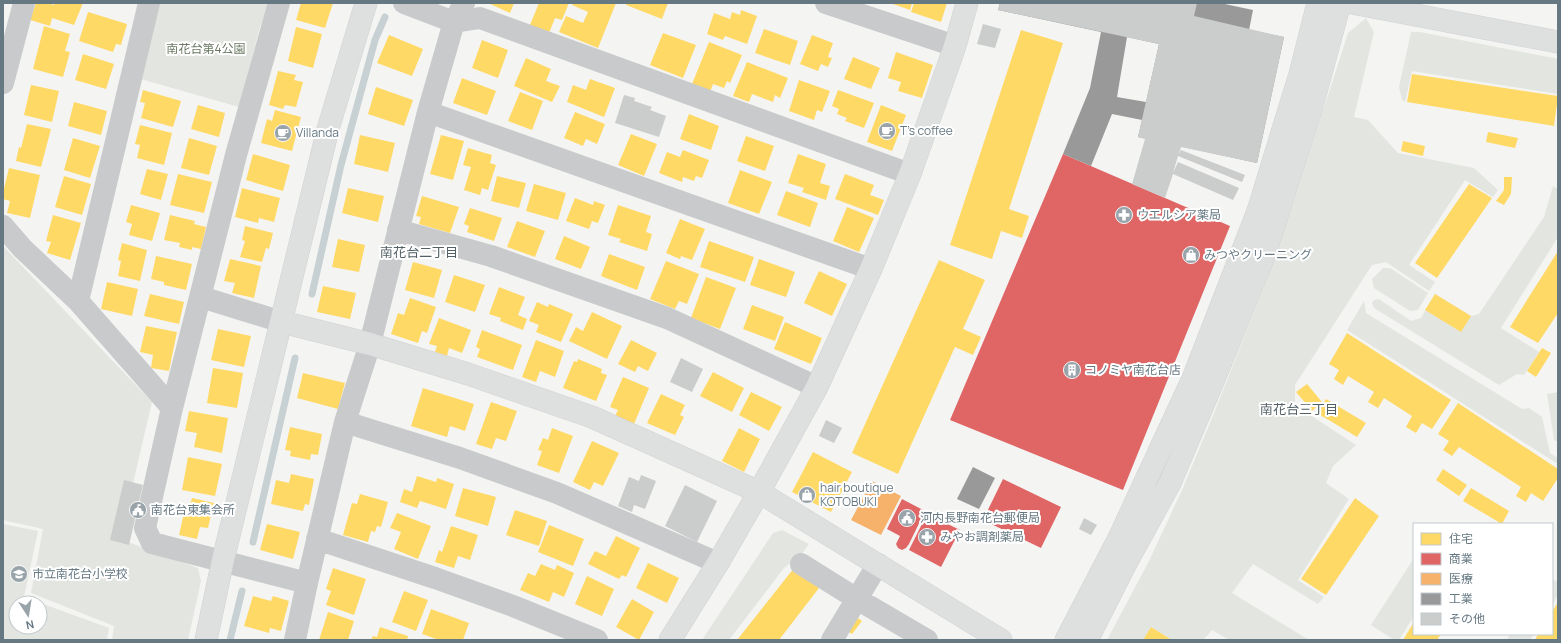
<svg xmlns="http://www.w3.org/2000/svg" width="1561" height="643" viewBox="0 0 1561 643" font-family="Manrope,'Noto Sans JP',sans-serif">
  <rect width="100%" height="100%" fill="#f4f4f3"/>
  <path fill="#e3e6e0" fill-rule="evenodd" d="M157,3H270L260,27L239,107L137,78Z
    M1366,18L1374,32L1354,117L1368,120L1398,153L1474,168L1498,190L1493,197L1465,180L1409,265L1435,282L1429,291L1386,262L1372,265L1295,385V405L1356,445L1333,466L1326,483L1349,499L1298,580L1324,597L1318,604L1253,564L1232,593L1309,640H1229L1212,630L1203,640H1172L1151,627L1143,640H1107L1149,561L1182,490L1212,418L1265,284L1294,201L1348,33Z
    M1411,32H1420L1558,59V94L1412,71L1405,102L1402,100L1399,87Z
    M1553,186L1558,189V237L1501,328L1539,352L1524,375L1517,374L1499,385L1374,308L1372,303L1374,300L1379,299L1411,321L1421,318L1435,294L1471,316L1479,314L1544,217Z
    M3,246L152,402L120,539L198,568L201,581L188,640H112L114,626L31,593L43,529L3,520Z
    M1383,268H1390L1428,293L1418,310L1410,311L1374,288L1372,279Z
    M1364,301L1366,313L1522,409L1529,408L1542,417L1550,453L1558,458V464L1347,330Z
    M1558,392V442L1554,440L1547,394Z
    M3,524L38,531L24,597L109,628L107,640H3ZM16,603H40V627H16Z
    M782,530L809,544L801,555L784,568L729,640H702L773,533Z
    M1414,558V616L1399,640H1394L1371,625Z
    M1552,579L1558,582V595L1552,605Z
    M1510,634H1534L1530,640H1507Z"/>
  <path fill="#ffd966" d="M36,3H47L54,5V3H83L74,25L52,18L50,26L30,20Z
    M301,3H333L325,28L296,20Z
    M488,3H514L510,13Z
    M539,3H569L562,20L555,18L549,33L530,25Z
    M573,3H616L598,48L559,32L566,16L583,23L588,12L572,5Z
    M626,3H668L662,19L626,5Z
    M890,3H912L910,10Z
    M914,3H947L941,22L911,12Z
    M741,10L757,16L747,44L725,36L723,40L707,34L714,13L730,19L732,12L740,15Z
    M88,12L127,24L121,45L116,44L113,52L79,41Z
    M44,26L70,34L65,51L70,52L63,77L33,69Z
    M296,27L322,34L313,68L288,61Z
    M764,29L798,41L790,65L755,53Z
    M1021,30L1063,43L1009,209L1029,216L1022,238L1001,231L992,259L950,245Z
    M663,33L696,45L683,78L650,65Z
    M389,35L423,49L412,76L377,63Z
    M812,35L833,43L828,57L832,58L828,67L821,64L818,71L800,64Z
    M482,40L508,50L498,78L472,68Z
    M709,42L742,55L730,83L727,81L724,88L713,84L710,92L692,84Z
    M896,52L933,65L922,98L898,91L901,82L888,78Z
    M83,54L114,64L106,89L75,80Z
    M853,57L880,68L871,89L844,79Z
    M526,58L551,69L546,81L560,86L552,102L514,86Z
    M747,62L788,78L780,98L775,95L773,102L752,94L749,102L733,96Z
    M278,71L296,75L294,80L303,82L296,107L285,105L283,109L269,105Z
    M1412,74L1558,96L1554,126L1407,102Z
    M462,78L496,91L487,115L453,103Z
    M590,79L615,88L604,117L567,102L573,85L586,90Z
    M799,80L830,91L822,112L817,110L814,120L789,111Z
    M31,85L59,91L52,122L24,115Z
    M376,87L413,100L404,126L368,114Z
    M143,90L181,101L173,127L141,118L145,103L140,102Z
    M838,90L874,103L864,128L845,121L847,118L837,114L839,109L832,106Z
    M520,92L543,101L532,130L508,121Z
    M74,102L107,111L101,135L68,126Z
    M198,105L225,113L219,137L191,129Z
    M881,105L906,115L892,151L867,142Z
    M275,110L301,117L292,151L261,143L267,119L272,121Z
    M575,112L605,124L597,144L586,139L583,146L564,138Z
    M689,114L719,126L711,150L680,139Z
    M27,124L51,129L41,167L16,161L19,147L21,148Z
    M140,125L172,133L164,165L137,158L140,145L135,144Z
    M1488,132L1518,138L1515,148L1486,142Z
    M631,134L657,144L644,176L618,165Z
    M360,135L395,143L388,172L354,164Z
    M441,135L464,141L453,180L430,174Z
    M746,136L774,146L765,171L737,161Z
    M73,138L100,146L90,178L64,170Z
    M189,138L217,146L209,175L181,168Z
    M1403,141L1425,146L1423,156L1401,151Z
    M468,148L492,155L490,163L496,165L488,190L482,188L480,195L464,190L471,167L463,165Z
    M683,150L709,160L702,178L696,176L694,181L683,177L682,182L659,173L667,152L680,157Z
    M253,154L290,165L283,191L246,180Z
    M798,154L826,164L820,183L830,186L826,200L802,192L804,188L788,183Z
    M9,168L40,175L30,218L7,213L10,201L3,199V193Z
    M147,169L168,174L161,200L140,194Z
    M740,170L772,182L759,214L728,203Z
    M178,174L212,182L204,213L170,205Z
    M845,174L874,185L870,195L884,200L878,215L835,199Z
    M64,176L91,184L82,215L55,207Z
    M497,176L526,183L519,208L491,201Z
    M1504,177H1512L1511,194L1504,205L1496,201L1504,190Z
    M534,184L566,193L558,220L526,211Z
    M1469,184L1492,198L1437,278L1415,263Z
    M242,188L280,198L274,222L259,218L258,223L235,217Z
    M348,188L384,196L378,222L342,213Z
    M786,191L818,203L810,227L777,215Z
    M422,196L459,207L450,233L419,224L421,217L416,216Z
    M575,198L593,205L594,201L605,205L598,223L592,221L589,229L566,221Z
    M131,205L160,213L152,241L129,235L132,224L126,222Z
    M618,205L651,216L646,232L652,234L647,251L619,242L621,239L608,235Z
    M847,207L874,218L859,252L833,241Z
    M470,208L502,218L494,241L467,232L469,226L464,224Z
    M53,215L81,223L70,260L47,253L51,242L46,241Z
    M170,215L195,221L194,224L206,227L201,249L192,247V250L179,247L180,243L164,240Z
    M680,219L705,229L692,260L681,256L680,259L666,253Z
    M517,221L545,231L535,257L507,247Z
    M245,226L273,233L269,249L266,248L262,262L240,257L245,241L242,240Z
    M564,236L590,247L581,269L555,259Z
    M338,239L365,245L359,272L332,267Z
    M709,241L754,257L745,282L700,267Z
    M122,243L147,250L140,281L118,276L121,261L118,260Z
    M1558,251V313L1538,343L1510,327Z
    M609,254L645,267L637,290L601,276Z
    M156,256L192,264L186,290L164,285V282L151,279Z
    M230,259L261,266L254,298L232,293L235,283L224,281Z
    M759,259L795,272L786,297L750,285Z
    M939,260L985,280L963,329L981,337L973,355L955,347L898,474L852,453Z
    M666,261L699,274L687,304L679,301L675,309L650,299Z
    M413,262L442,270L434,298L405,290Z
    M819,271L847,284L832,316L804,303Z
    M454,275L485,285L475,312L445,302Z
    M706,277L736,288L720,329L691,318Z
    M107,282L138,289L132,316L101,309Z
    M323,286L356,293L350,319L317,312Z
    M499,287L525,297L518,315L527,319L523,330L500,321L501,318L489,314Z
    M150,294L184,302L179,324L144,316Z
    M1435,294L1471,316L1461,332L1425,310Z
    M410,298L436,307L427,333L422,331L418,343L391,334L398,313L404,315Z
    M537,302L548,307L549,304L573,314L561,342L536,332L539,325L529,321Z
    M752,305L784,317L775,341L743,329Z
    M592,312L622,326L607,359L569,341L576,327L583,331Z
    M439,318L471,330L462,353L449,348L447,356L435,352L437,346L429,344Z
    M785,322L822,338L811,364L774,349Z
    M146,326L177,332L169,371L151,368L153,355L140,352Z
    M218,329L251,336L244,367L211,360Z
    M482,330L522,345L513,370L477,357L480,349L476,347Z
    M1347,333L1451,400L1432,429L1422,423L1416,433L1406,427L1412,416L1384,398L1378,408L1368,402L1374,392L1348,376L1343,385L1334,379L1339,370L1329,364Z
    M536,340L564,351L555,377L540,371L536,382L522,377Z
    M631,340L657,353L648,371L638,366L635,372L618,364Z
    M1542,348L1551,353L1536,377L1527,371Z
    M578,359L602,369L601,373L607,375L596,401L563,388L574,361L577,362Z
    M213,368L243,373L237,408L207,403Z
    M713,372L744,388L732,412L700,396Z
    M303,373L345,383L338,409L297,398Z
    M623,377L649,388L634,424L615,416L618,410L610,407Z
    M1307,384L1322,402L1312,411L1296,392Z
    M423,388L474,404L465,431L450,426L447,437L411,426Z
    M751,392L782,407L769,431L739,415Z
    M661,394L685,405L680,415L684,417L675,435L647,423Z
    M1326,399L1366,423L1357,437L1317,413Z
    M491,402L517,411L506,441L496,438L492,449L476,444Z
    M1458,403L1558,469V478L1543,501L1531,493L1526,502L1516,496L1521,487L1459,447L1452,456L1443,450L1449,441L1438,434Z
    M189,411L228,418L222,453L194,447L197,433L185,431Z
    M290,427L322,434L318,455L311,454L310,460L290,456L291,451L285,450Z
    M552,428L573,436L559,473L537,465L542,451L538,450L543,438L548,440Z
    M739,428L760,439L744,472L722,461Z
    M592,441L619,453L603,486L594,482L590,490L573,482Z
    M813,452L852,472L831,512L792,492Z
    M188,457L222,464L215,496L182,490Z
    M1443,469L1467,485L1459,496L1436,480Z
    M291,474L314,479L309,505L305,504L303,511L271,504L276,480L289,483Z
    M417,476L436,482L437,478L454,484L446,509L420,501L417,508L400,502L404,489L412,492Z
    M463,488L496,497L488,526L455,516Z
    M1471,488L1509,511L1502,524L1463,501Z
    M360,494L388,502L381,527L377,526L375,532L371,531L368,542L343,535L352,503L357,504Z
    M192,498L214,503L208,528L200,527L197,539L179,535L185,508L189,509Z
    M1355,498L1379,516L1326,595L1301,579Z
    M515,510L547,521L539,546L506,535Z
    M397,513L431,526L418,559L394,549L401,532L390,528Z
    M267,524L300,532L293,559L260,550Z
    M549,525L584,539L573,566L538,552Z
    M451,526L478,535L470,560L458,556L454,568L435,562L439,550L442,552Z
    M616,536L640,548L626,577L622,575L619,579L588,564L595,551L606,556Z
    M648,563L679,578L667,603L636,588Z
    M541,564L555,570L557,565L574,573L564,597L553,592L549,602L520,590L528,573L535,576Z
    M333,568L366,579L354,615L326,605L331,591L326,589Z
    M794,568L819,588L779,640H737Z
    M587,576L614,589L602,616L575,604Z
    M404,591L428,600L416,631L392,622Z
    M253,596L271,601L273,596L289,601L281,631L270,628L269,633L244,626Z
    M632,599L654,612L639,640L616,627Z
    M1558,602V640H1535L1538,634H1552V612Z
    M431,609L469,623L463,640H439L422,634Z
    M328,612L354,621L348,640H319Z
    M855,616L862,621L852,634L846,630Z
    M1414,622V634H1441L1437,640H1403Z
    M380,627L408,636L407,640H371L373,636L377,637Z
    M1151,627L1172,640H1143Z"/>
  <path fill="#e06666" d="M1063,154L1230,226L1123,490L950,420Z
    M1003,479L1061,507L1041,548L983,520Z
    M902,499L925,511L909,544L906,548L902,550L898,548L896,544L900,536L887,529Z
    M927,514L960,530L941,567L909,550Z"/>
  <path fill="#f6b26b" d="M872,481L901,496L881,535L851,520Z"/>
  <path fill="#999" fill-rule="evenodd" d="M1000,3H1220L1253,10L1249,30L1284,37L1257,163L1138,137L1142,120L1112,114L1091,166L1063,154L1090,88L1101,32L998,10ZM1127,37L1159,44L1146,102L1117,97Z
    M973,467L995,478L979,509L957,499Z"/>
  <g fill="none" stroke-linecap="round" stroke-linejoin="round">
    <path stroke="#c7d1d3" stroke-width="7" d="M312,294L341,165L375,40L385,17
      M253,542L295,358
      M230,640L242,591"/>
  </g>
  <path fill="#cbcccc" d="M1000,3H1197L1194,16L1284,37L1257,163L1181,147L1179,154L1181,150L1245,175L1242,182L1178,156L1173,173L1178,162L1239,188L1233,200L1173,174L1165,198L1132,184L1145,139L1138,137L1159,44L998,10Z
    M983,24L1001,29L995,48L977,44Z
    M624,95L635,98L634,101L652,107L650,110L666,116L659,137L615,123Z
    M681,358L703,369L692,392L670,382Z
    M826,420L842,428L834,443L819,436Z
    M641,475L656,481L645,509L634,505L632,512L618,506L629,477L639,481Z
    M124,480L143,485L129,545L110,540Z
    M685,485L717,501L697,542L665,526Z
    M1084,518L1097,525L1091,535L1079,529Z"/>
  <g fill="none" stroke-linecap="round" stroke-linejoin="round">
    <g stroke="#d1d2d3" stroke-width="23">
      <path id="secondary" d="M1352,3L1558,42
        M282,322L370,344L468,374L592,417L759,492L1001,640
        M206,640L223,560L328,129L366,3
        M670,640L718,563L759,492L817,387L871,269L910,174L955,46L967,3
        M1066,640L1120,536L1194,376L1258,211L1300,74L1318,3
        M1087,640L1125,565L1170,483L1212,384L1264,256L1311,110L1340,3"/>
    </g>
    <path stroke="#c9cacb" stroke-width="22" d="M279,3L236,155L172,408L145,528L152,543L307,583
      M404,3L454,22L480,18L910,174
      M826,3L955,46
      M3,83L24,3
      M428,112L871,269
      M3,226L22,248L78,301L172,408
      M398,230L491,256L667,318L817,387
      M201,297L282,322
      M78,301L149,3
      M345,422L460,458L557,493L718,563
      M317,539L435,578L513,606L597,640
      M801,564L857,599L927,640
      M295,640L307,583L345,422L370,344L428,112L454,22L464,3
      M832,640L878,564"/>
    <use href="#secondary" stroke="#dedfdf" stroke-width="22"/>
  </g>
  <defs>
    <g id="cafe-disc" transform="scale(0.9)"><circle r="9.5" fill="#98a3aa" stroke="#fff"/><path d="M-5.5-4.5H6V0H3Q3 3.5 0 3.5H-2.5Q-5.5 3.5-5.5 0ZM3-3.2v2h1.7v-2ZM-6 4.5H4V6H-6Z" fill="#fff"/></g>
    <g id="pharmacy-disc" transform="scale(0.9)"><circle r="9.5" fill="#98a3aa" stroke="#fff"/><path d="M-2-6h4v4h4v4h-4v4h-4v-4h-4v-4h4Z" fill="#fff"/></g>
    <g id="shop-disc" transform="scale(0.9)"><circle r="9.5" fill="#98a3aa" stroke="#fff"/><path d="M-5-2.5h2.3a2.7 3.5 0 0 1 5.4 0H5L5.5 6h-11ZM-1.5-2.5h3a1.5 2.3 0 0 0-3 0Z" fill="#fff"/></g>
    <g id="building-disc" transform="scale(0.9)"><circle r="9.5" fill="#98a3aa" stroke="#fff"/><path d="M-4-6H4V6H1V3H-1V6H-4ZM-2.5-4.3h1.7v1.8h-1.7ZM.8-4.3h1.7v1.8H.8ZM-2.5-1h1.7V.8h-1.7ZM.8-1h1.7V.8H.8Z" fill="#fff"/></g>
    <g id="civic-disc" transform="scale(0.9)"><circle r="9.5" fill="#98a3aa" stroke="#fff"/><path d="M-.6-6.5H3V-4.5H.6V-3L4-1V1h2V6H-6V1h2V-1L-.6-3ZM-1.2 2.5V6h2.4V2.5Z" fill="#fff"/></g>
    <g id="school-disc" transform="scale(0.9)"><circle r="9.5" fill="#98a3aa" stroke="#fff"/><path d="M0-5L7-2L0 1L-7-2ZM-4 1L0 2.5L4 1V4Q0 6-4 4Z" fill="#fff"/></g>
  </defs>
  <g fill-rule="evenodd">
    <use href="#cafe-disc" x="887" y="131"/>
    <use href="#cafe-disc" x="283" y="133"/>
    <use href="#pharmacy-disc" x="1124" y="215"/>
    <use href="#shop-disc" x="1191" y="255"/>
    <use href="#building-disc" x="1072" y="370"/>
    <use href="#shop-disc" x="807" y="495"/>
    <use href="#civic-disc" x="138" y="510"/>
    <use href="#civic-disc" x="907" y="518"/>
    <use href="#pharmacy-disc" x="927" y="537"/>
    <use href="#school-disc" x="19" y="574"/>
  </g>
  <g text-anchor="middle" stroke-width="4" stroke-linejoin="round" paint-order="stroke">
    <g font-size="12" fill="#6b7964" stroke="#fff">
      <text x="206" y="53">南花台第4公園</text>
    </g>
    <g font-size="12" fill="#667882" stroke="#fff" text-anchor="start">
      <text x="900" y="135">T's coffee</text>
      <text x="296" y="137">Villanda</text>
      <text x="1137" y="219">ウエルシア薬局</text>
      <text x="1204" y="259">みつやクリーニング</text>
      <text x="1085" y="374">コノミヤ南花台店</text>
      <text x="820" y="492">hair boutique<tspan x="820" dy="14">KOTOBUKI</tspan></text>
      <text x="151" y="514">南花台東集会所</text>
      <text x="920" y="522">河内長野南花台郵便局</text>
      <text x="940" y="541">みやお調剤薬局</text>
      <text x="32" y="578">市立南花台小学校</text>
    </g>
    <g font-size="13" fill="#536167" stroke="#fff">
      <text x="419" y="257">南花台二丁目</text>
      <text x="1299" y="414">南花台三丁目</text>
    </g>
  </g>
  <rect width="1561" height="643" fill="none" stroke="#667882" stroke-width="8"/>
  <rect x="1413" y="523" width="140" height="112" fill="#ffffff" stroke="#c2c9cd"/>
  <rect x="1421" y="533" width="20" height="12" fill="#ffd966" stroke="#c2c9cd"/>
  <text x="1449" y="543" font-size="12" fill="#667882">住宅</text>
  <rect x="1421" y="553" width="20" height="12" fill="#e06666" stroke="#c2c9cd"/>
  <text x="1449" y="563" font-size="12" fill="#667882">商業</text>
  <rect x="1421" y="573" width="20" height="12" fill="#f6b26b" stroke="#c2c9cd"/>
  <text x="1449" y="583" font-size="12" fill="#667882">医療</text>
  <rect x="1421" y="593" width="20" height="12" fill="#999999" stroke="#c2c9cd"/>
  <text x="1449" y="603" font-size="12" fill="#667882">工業</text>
  <rect x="1421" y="613" width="20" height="12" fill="#cbcccc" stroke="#c2c9cd"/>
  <text x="1449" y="623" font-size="12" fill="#667882">その他</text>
  <g transform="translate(28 615) rotate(168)"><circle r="19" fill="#ffffff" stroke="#c2c9cd"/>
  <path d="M0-3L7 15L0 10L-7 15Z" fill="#98a3aa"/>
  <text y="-6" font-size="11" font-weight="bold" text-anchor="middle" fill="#667882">N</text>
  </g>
</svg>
